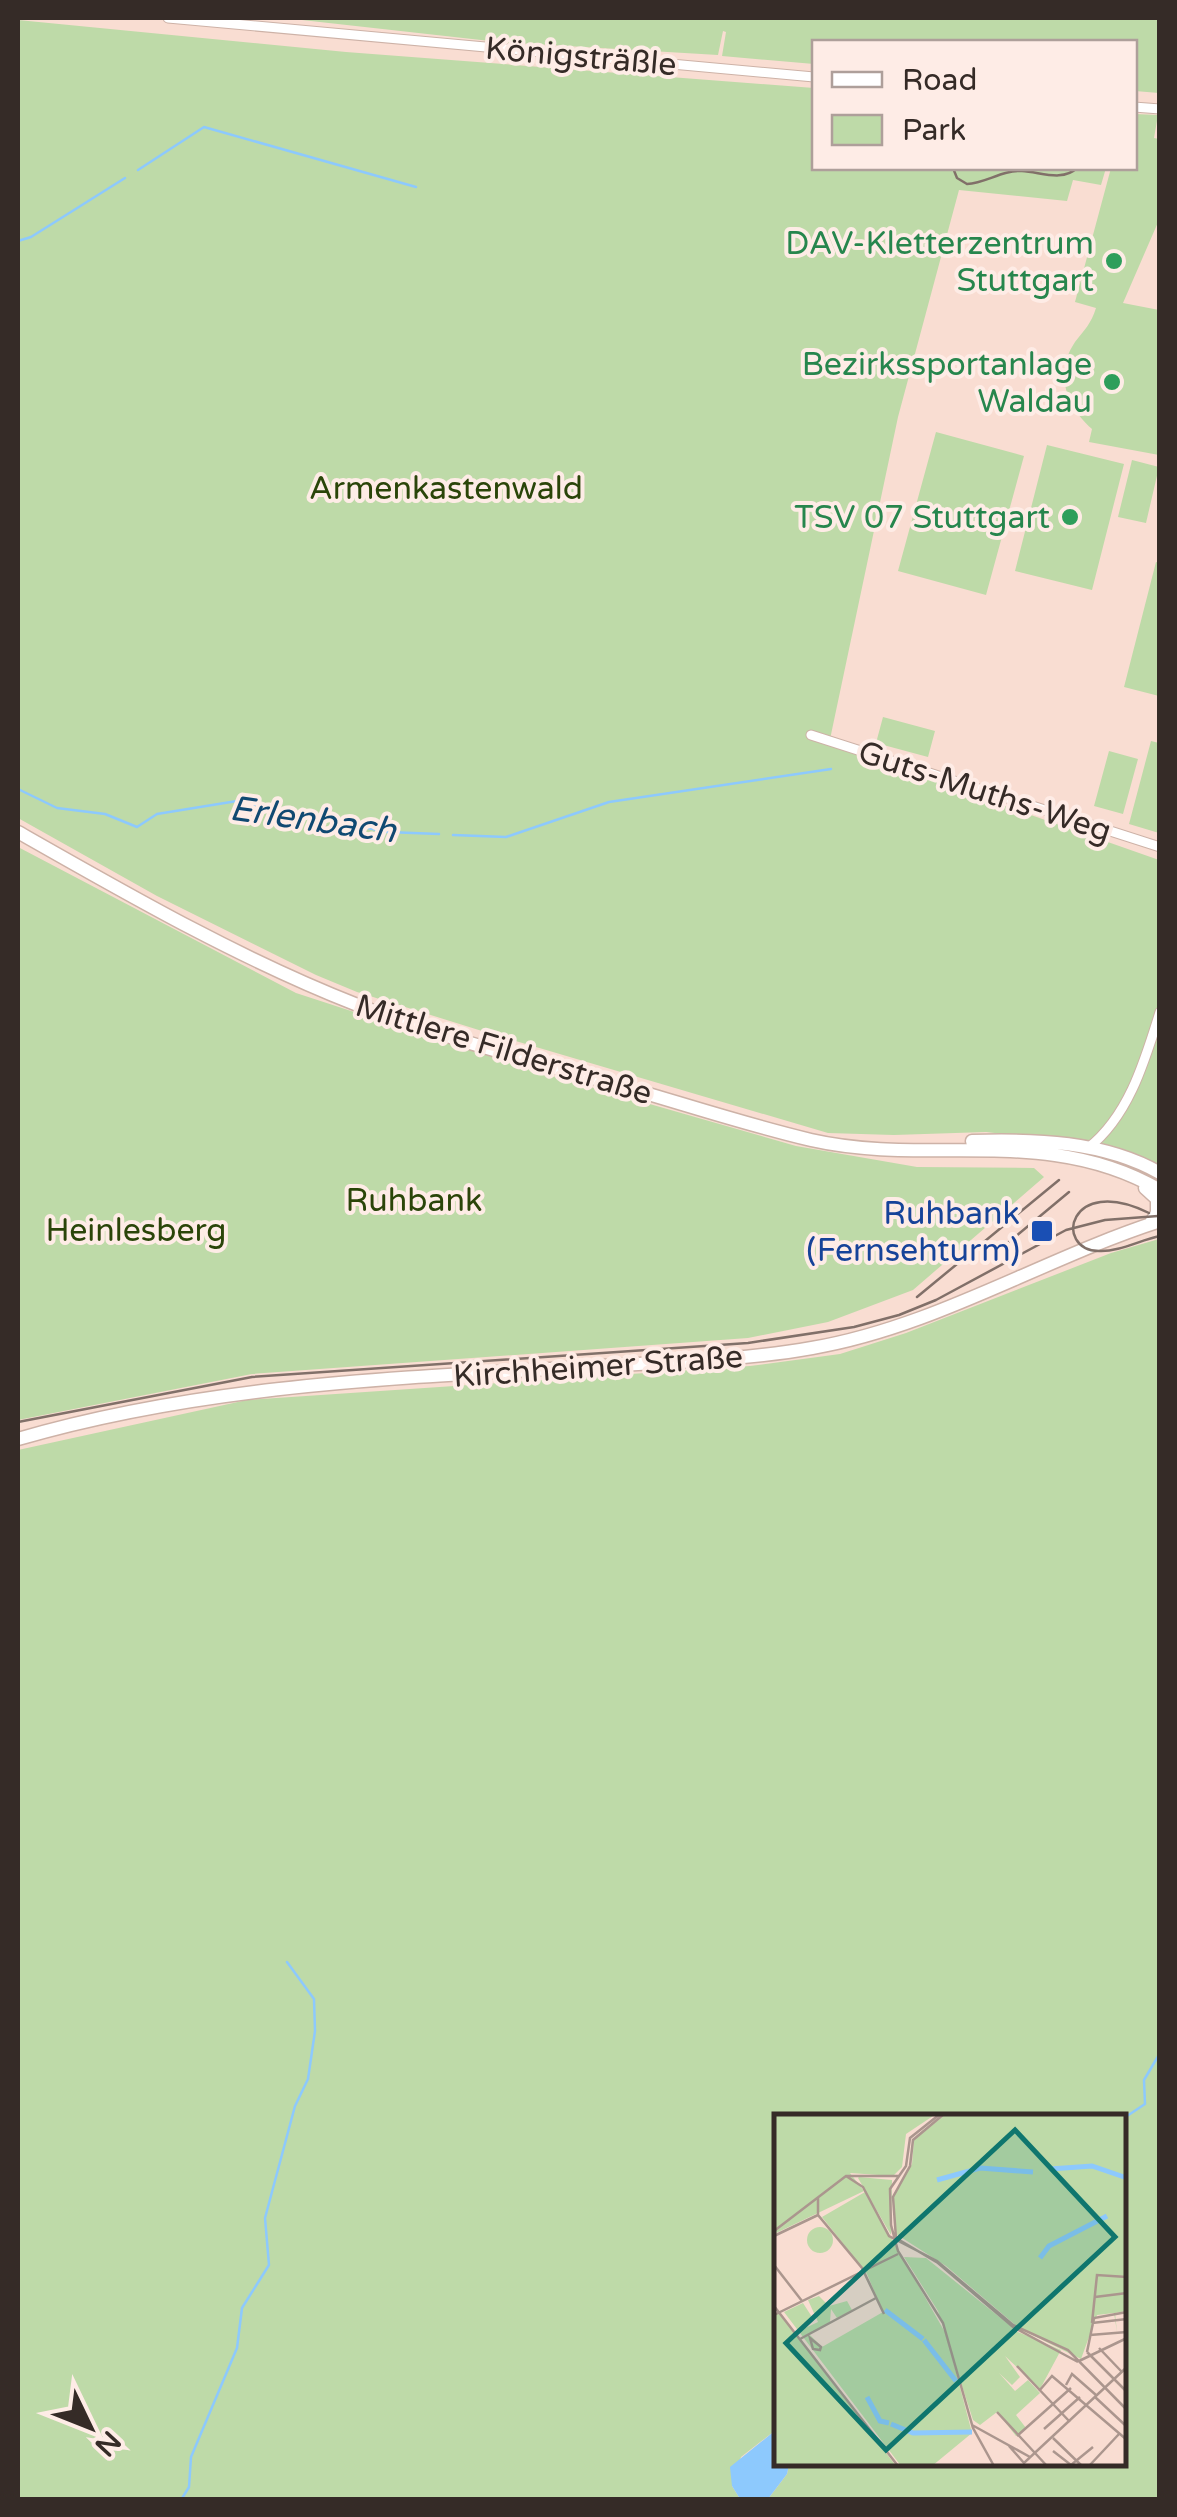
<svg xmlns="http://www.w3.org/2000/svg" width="1177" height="2517" viewBox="0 0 1177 2517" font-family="'Varela Round',sans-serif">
  <rect width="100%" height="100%" fill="#f9ddd2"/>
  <path fill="#bedaa8" d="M284,18H1159V93L1135,91L1134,42H814V64L722,56L726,32L723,31L718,55L499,42Z
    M18,20L346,52L814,88V168H1106L1101,185L1073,180L1067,201L959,190L898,417L829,744L1159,860V1165L1120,1148L986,1132L894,1135L828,1133L482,1031L357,992L316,975L157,896L18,818Z
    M1135,114L1158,115L1154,138L1159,139V220L1123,303L1159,310V455L1089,442L1092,429C1066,406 1054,373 1075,342C1085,329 1091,324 1096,308L1075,302L1111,168H1134Z
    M936,432L1024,456L986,595L898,571Z
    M1047,445L1124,464L1092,590L1015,571Z
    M1132,460L1159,467L1146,523L1118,517Z
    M1156,562L1160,563L1159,696L1124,687Z
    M883,717L935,731L928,757L876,743Z
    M1151,741L1159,743V833L1129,824Z
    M1109,751L1138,759L1123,814L1094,806Z
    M18,847L296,993L538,1072L796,1146L917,1167L1034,1168L1044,1177L913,1290L828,1322L748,1338L252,1374L18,1420Z
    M1159,1239V2499H768L787,2474L789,2465L1124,2464V2117H777V2429L741,2457L732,2486L740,2499H18V1450L247,1400L750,1366L840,1354L906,1333L1111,1253Z"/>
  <path fill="#8dc9fd" d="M777,2429V2464L789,2465L787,2474L768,2499H740L732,2486L730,2467Z"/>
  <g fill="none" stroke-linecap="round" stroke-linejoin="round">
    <path stroke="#8dc9fd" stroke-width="2.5" d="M138,170L204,127L416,187
      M18,241L31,237L125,178
      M18,789L57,808L105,814L137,827L157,814L237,801L387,832L439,834
      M453,835L506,837L609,802L831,769
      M1124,2118L1145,2104L1144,2080L1160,2053
      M181,2500L189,2487L191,2457L237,2348L242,2308L269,2265L265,2218L295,2106L308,2079L315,2031L314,1999L287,1962"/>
    <g stroke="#cdb2a7" stroke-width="11">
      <path id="street" d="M168,18L814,77
        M1134,107L1160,109
        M811,735L1160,847
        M1088,1148C1129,1116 1145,1060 1160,1012"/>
    </g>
    <g stroke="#cdb2a7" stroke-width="15">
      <path id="secondary" d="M18,832C127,894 238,958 355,1004C437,1036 522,1058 607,1082C675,1101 743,1124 811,1140C930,1167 1046,1124 1160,1190
        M972,1141C1034,1139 1104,1141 1160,1173
        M1145,1188L1157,1199V1213L1150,1224
        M18,1439C203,1385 395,1378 586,1367C662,1362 738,1361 812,1348C935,1327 1042,1259 1160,1221"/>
    </g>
    <use href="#street" stroke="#fff" stroke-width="9"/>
    <use href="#secondary" stroke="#fff" stroke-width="12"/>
    <path stroke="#817069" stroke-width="2.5" d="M953,168L957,178L967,184C986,183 1002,170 1022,171C1041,172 1062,182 1077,168
      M1149,1213C1068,1173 1053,1250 1099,1251C1119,1252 1140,1240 1160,1236
      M991,1257L1069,1192
      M917,1297L1059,1180
      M18,1422L252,1377L748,1343L854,1327L899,1315L936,1300L1066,1230L1105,1220L1158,1216"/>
  </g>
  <g fill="#2e9e5b" stroke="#feece6" stroke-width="4">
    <circle cx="1114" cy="261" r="10"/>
    <circle cx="1112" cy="382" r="10"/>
    <circle cx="1070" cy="517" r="10"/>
  </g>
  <rect fill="#1a4fb4" stroke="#feece6" stroke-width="4" x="1030" y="1219" width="24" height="24" rx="5"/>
  <g text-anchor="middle" stroke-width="8" stroke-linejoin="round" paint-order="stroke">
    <g font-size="32" fill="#352b27" stroke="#feece6">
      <text transform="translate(581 56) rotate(5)" y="11">Königsträßle</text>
      <text transform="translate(985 791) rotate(18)" y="11">Guts-Muths-Weg</text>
      <text transform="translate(504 1049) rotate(17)" y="11">Mittlere Filderstraße</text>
      <text transform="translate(598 1366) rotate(-4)" y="11">Kirchheimer Straße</text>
    </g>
    <g font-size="32" fill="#27864d" stroke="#feece6" text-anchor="end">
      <text x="1094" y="254">DAV-Kletterzentrum<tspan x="1094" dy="37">Stuttgart</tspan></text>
      <text x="1092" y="375">Bezirkssportanlage<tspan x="1092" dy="37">Waldau</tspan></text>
      <text x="1050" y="528">TSV 07 Stuttgart</text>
    </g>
    <g font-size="32" fill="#2a4509" stroke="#feece6">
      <text x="446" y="499">Armenkastenwald</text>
      <text x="414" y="1211">Ruhbank</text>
      <text x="136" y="1241">Heinlesberg</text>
    </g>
    <g font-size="32" fill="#164399" stroke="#feece6" text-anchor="end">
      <text x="1020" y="1224">Ruhbank<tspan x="1020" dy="37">(Fernsehturm)</tspan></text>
    </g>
    <g font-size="35" font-style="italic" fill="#104972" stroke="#feece6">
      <text transform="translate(313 819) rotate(8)" y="12">Erlenbach</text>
    </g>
  </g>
  <g transform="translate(774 2114)">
    <rect width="352" height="352" fill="#f9ddd2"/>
    <path d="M0,0H162L132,20L128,53L119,62L76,59L90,77L0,120ZM172,0H352V197L341,199L343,218L340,199L323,201L307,245L246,215L172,152L122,120L119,81L138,50L140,26ZM85,63L118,66L117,121L84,64ZM91,78L172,220L198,319L158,352H127L10,198L29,189L38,203L29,215L44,208L34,186L45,182L55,192L73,187L78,196L63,204L57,195L56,208L35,220L48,233L109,198L93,160L48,103ZM33 126a13 13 0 1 1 26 0a13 13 0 1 1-26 0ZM130,143L152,144L244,218L287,236L266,275L231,242L246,263L238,271L225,259L241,277L254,266L266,279L242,301L252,314L242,322L223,298L206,311L199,306L164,197ZM5,198L122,352H0V201Z" fill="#bedaa8"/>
    <path fill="none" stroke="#8dc9fd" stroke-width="5" d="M276,55L318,52L353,64M163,66L206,54L259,58M266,144L275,132L333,102M111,196L149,225M150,226L182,267M93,283L106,307L115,309M117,310L139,319L198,318"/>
    <path fill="none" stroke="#ab968e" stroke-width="2.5" d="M166,0L136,24L132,52L116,75L117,111L124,137L169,209L199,314L220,352M170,0L139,26L136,52L119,83L122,124L164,149L239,213L304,248M72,62L89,73L115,122L163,147L239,211L294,236L353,296M44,84V101L88,154L110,200M0,117L72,62H125M0,122L44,101M0,151L28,187M321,183L353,179M0,192L124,352M0,201L124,140M318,209L323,161L353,163M318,209L353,205M316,221L353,218M36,224L47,233L46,236L39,235ZM26,225L102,184M325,234L347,257M313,238L320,204L353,198M313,238L353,278M305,247L353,224M243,252L296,308M292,271L298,260L322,281M265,277L278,262L353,326M321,283L351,311M223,298L273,352M198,311L256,343M270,315L306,283M243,322L297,274M279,324L308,352M235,332L250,349L353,253M279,337L297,351L319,333M315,352L345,320"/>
    <path fill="#0f766e" fill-opacity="0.15" stroke="#0f766e" stroke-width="5" d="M241,16L341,123L112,336L12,229Z"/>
    <rect width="352" height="352" fill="none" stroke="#352b27" stroke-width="5"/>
  </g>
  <rect width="1177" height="2517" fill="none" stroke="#352b27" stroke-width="40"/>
  <rect x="812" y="40" width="325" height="130" fill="#feece6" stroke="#ae9f9a" stroke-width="2.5"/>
  <rect x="832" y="72" width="50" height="15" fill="#ffffff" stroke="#ae9f9a" stroke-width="2.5"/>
  <text x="902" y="90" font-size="30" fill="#352b27">Road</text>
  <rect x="832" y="115" width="50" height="30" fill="#bedaa8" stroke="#ae9f9a" stroke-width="2.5"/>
  <text x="902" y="140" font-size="30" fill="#352b27">Park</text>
  <g transform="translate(90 2427) rotate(133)" stroke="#feece6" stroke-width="8" paint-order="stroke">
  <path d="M0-8L18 38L0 25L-18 38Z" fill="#352b27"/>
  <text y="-15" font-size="28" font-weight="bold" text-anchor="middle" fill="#352b27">N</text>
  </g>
</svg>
